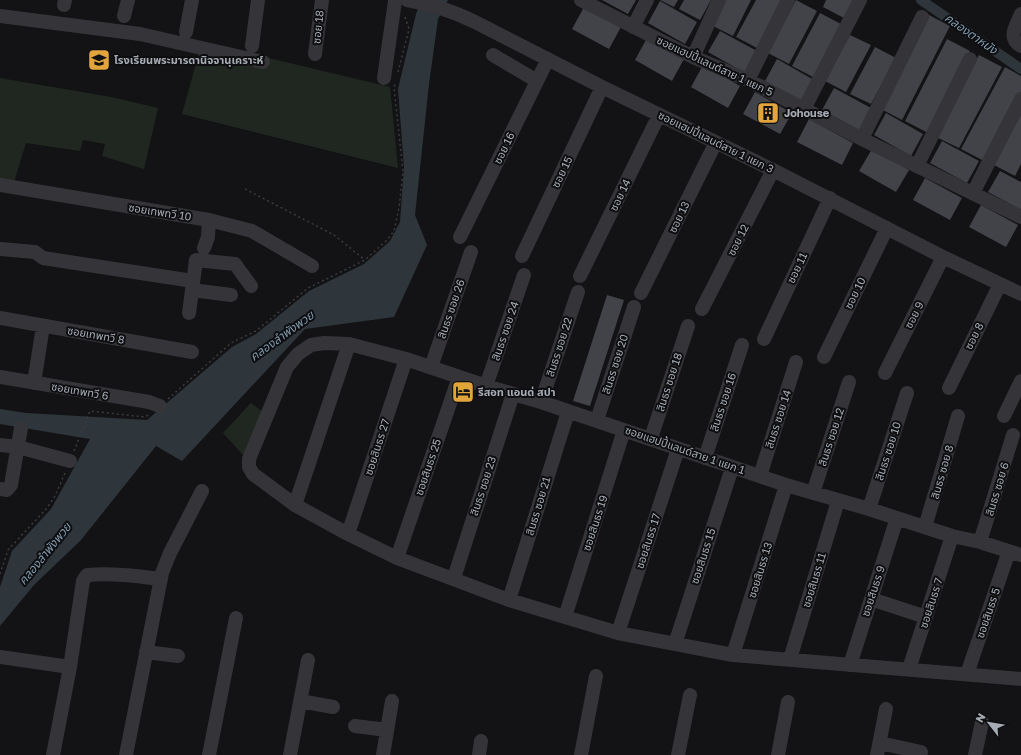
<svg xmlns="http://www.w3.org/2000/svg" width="1021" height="755" viewBox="0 0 1021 755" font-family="'Golos Text','Noto Sans Thai',sans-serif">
  <rect width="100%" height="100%" fill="#131315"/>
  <path fill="#202720" d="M202,42L390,87L398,168L182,114Z
    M0,78L111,97L158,108L144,169L102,156L105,144L83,140L80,151L26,143L14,182L0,179Z
    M251,403L264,413L244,456L223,433Z"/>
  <path fill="#2e363c" d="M421,0H448L438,19L429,84L415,215L427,245L394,317L305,329L182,461L156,446L81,540L34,585L0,626V587L12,551L51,509L90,439L0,424V409L26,413L147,420L232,347L256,334L309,291L364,264L390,241L400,222L404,167L398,89L416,14Z"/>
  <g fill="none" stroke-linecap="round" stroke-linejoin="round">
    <path stroke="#2e363c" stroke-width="10" d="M921,0L1021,69"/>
  </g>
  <path fill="#424348" d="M602,0H636L628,14Z
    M660,0H678L674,7Z
    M684,0H711L700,20L679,9Z
    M724,0H751L733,36L711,25Z
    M756,0H782L757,48L736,37Z
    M796,0L817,11L789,64L768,53Z
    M826,0H853L844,18L823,7Z
    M660,1L697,22L685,44L648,23Z
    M584,7L621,27L609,49L572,29Z
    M820,13L841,24L813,77L792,66Z
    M927,14L950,26L902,120L879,108Z
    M720,31L757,51L745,73L708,52Z
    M850,35L871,45L846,92L825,81Z
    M647,38L684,59L672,81L635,60Z
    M947,39L970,51L928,133L905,121Z
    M875,47L896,58L871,104L850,94Z
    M979,55L1002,67L959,148L936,137Z
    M777,59L814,80L802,102L765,81Z
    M703,65L740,86L728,108L691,87Z
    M1005,67L1021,76V92L984,161L961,149Z
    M834,88L871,108L859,130L822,110Z
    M755,92L792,113L780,134L743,114Z
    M886,113L923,134L911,156L874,135Z
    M1021,114V164L1015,176L994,165Z
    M809,119L853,143L842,165L797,142Z
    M942,141L979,161L967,183L930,163Z
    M872,149L909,170L896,192L859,171Z
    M1000,171L1021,182V210L988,192Z
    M925,178L962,198L950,220L913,200Z
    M981,205L1018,225L1006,247L969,227Z
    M607,295L624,300L590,406L573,401Z"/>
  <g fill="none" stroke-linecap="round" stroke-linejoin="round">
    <path stroke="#3b3c40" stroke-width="1.5" stroke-dasharray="2 3" stroke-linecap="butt" d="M398,72L409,29L405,17
      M245,189L334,235L365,260
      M168,399L231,343L256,331L308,288L365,260L387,240L394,231L399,208L403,172L394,87L395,84
      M74,451L90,411L145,417L148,415
      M0,574L8,550L47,508L55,496L65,473"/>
    <path stroke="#353539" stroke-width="14" d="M407,0C431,4 453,11 475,22L602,87L773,170L943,257L1021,294
      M581,0L693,57L748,80L862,139L1021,217
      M64,5L65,0
      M1021,14C1016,26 1007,38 1021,46
      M0,16L140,34L263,62
      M124,16L128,0
      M633,27L647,0
      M186,32L192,0
      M252,46L258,0
      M315,54L322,0
      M493,55L537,81
      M693,57L719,0
      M384,78L395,1
      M748,80L788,0
      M804,109L860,0
      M862,139L922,17
      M917,166L970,59
      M0,185L209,220L252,231L312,266
      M973,193L1021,99
      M460,237L548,59
      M204,248L208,237L209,220
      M0,249L35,252L43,258L193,281
      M522,256L602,87
      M580,276L659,115
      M192,290L231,295
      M641,293L716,142
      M702,309L773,170
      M189,313L196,260L235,264L251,286
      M0,318L192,352
      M764,339L830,198
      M824,357L887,228
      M431,367L471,252
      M885,373L943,257
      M0,377L149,402L160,406
      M34,383L43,326
      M486,386L524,275
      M949,388L1000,284
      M541,402L578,292
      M1004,416L1021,381
      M597,420L634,307
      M651,438L688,326
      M0,445L18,447L70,461
      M705,458L742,345
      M760,476L796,362
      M0,489L7,490L11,485L21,428
      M813,493L849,382
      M295,505L349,344
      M869,509L907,393
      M925,527L958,416
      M348,534L406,359
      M980,542L1013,435
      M1021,555L980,542L952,536L869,509L786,485L541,402L486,386L406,359L349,344L324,343L311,345L298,354L287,367L249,459V467L253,474L295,505L348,534L397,558L509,600L618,633L733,655L1021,679
      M397,558L459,377
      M454,578L513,394
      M871,599L926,617
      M509,600L568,412
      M565,617L624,430
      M618,633L678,449
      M675,644L732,468
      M146,652L178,656
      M733,655L786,485
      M0,657L70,667
      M790,659L838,501
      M850,665L897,518
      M909,669L952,536
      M967,674L1009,551
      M300,701L333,707
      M355,726L387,730
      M880,743L921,752
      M53,755L70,667L83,581L87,575C112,573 136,576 161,579
      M126,755L162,573L170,553L202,491
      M209,755L236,618
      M290,755L308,660
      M383,755L392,701
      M479,755L481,741
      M581,755L596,676
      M678,755L690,695
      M778,755L788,702
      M877,755L886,709
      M975,755L982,722"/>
  </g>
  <defs>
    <g id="school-square" transform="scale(1.15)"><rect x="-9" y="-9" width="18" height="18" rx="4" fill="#e2a53e" stroke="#0e0e10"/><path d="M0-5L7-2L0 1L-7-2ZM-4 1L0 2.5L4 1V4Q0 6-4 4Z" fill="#111"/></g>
    <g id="building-square" transform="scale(1.15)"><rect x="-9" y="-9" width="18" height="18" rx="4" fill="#e2a53e" stroke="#0e0e10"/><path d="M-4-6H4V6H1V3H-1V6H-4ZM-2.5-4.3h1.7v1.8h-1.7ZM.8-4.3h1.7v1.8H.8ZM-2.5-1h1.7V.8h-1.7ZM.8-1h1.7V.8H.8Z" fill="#111"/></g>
    <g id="hotel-square" transform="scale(1.15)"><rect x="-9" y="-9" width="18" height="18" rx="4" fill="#e2a53e" stroke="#0e0e10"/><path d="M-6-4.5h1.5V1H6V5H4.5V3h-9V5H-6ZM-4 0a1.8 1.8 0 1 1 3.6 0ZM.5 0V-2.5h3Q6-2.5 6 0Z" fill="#111"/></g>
  </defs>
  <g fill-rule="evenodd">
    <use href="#school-square" x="99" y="60"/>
    <use href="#building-square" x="768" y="113"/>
    <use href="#hotel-square" x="463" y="392"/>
  </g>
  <g text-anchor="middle" stroke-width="4" stroke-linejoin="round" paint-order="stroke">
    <g font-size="11" fill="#a6abb4" stroke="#0e0e10">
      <text transform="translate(318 27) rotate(-84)" y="4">ซอย 18</text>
      <text transform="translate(715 66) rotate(25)" y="4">ซอยแฮปปี้แลนด์สาย 1 แยก 5</text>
      <text transform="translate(716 142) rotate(26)" y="4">ซอยแฮปปี้แลนด์สาย 1 แยก 3</text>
      <text transform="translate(504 148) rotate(-64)" y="4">ซอย 16</text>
      <text transform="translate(562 172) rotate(-64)" y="4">ซอย 15</text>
      <text transform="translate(620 195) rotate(-64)" y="4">ซอย 14</text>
      <text transform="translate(160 212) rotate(9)" y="4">ซอยเทพทวี 10</text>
      <text transform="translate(679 217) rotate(-64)" y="4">ซอย 13</text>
      <text transform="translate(738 240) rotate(-63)" y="4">ซอย 12</text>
      <text transform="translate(797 268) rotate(-65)" y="4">ซอย 11</text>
      <text transform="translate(855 293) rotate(-64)" y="4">ซอย 10</text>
      <text transform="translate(451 309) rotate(-71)" y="4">สินธร ซอย 26</text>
      <text transform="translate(914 315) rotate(-63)" y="4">ซอย 9</text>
      <text transform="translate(505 331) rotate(-71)" y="4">สินธร ซอย 24</text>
      <text transform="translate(96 335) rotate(10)" y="4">ซอยเทพทวี 8</text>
      <text transform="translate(974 336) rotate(-64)" y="4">ซอย 8</text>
      <text transform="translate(559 347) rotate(-72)" y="4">สินธร ซอย 22</text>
      <text transform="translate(615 364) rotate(-72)" y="4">สินธร ซอย 20</text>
      <text transform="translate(669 382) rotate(-72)" y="4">สินธร ซอย 18</text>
      <text transform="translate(80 391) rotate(10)" y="4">ซอยเทพทวี 6</text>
      <text transform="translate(723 402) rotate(-72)" y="4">สินธร ซอย 16</text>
      <text transform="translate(778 419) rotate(-72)" y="4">สินธร ซอย 14</text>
      <text transform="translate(831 437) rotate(-72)" y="4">สินธร ซอย 12</text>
      <text transform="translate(377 447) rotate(-72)" y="4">ซอยสินธร 27</text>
      <text transform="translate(685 450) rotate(19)" y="4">ซอยแฮปปี้แลนด์สาย 1 แยก 1</text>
      <text transform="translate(888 451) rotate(-72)" y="4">สินธร ซอย 10</text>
      <text transform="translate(428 467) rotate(-71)" y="4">ซอยสินธร 25</text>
      <text transform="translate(942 472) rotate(-74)" y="4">สินธร ซอย 8</text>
      <text transform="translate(483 486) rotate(-72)" y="4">สินธร ซอย 23</text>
      <text transform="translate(997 489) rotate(-73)" y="4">สินธร ซอย 6</text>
      <text transform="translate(538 506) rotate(-73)" y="4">สินธร ซอย 21</text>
      <text transform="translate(595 523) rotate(-72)" y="4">ซอยสินธร 19</text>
      <text transform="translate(648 541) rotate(-72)" y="4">ซอยสินธร 17</text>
      <text transform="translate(703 556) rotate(-72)" y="4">ซอยสินธร 15</text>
      <text transform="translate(760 570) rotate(-73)" y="4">ซอยสินธร 13</text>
      <text transform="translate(814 580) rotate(-73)" y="4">ซอยสินธร 11</text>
      <text transform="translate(873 591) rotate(-72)" y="4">ซอยสินธร 9</text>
      <text transform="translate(931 603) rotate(-72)" y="4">ซอยสินธร 7</text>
      <text transform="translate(988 613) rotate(-71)" y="4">ซอยสินธร 5</text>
    </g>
    <g font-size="11" font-weight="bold" fill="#a6abb4" stroke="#0e0e10" text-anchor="start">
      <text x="114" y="64">โรงเรียนพระมารดานิจจานุเคราะห์</text>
      <text x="784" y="117">Johouse</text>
      <text x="478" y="396">รีสอท แอนด่ สปา</text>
    </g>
    <g font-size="12" font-style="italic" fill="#7f99ac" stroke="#0e0e10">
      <text transform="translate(971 34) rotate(35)" y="4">คลองตาหนัง</text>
      <text transform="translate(282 336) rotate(-36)" y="4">คลองลำพังพวย</text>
      <text transform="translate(45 554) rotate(-51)" y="4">คลองลำพังพวย</text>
    </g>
  </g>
  <g transform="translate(989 723) rotate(301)" stroke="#0e0e10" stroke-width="3" paint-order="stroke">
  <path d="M0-3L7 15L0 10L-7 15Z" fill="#a6abb4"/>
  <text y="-6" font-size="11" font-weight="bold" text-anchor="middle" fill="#a6abb4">N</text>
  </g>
</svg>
